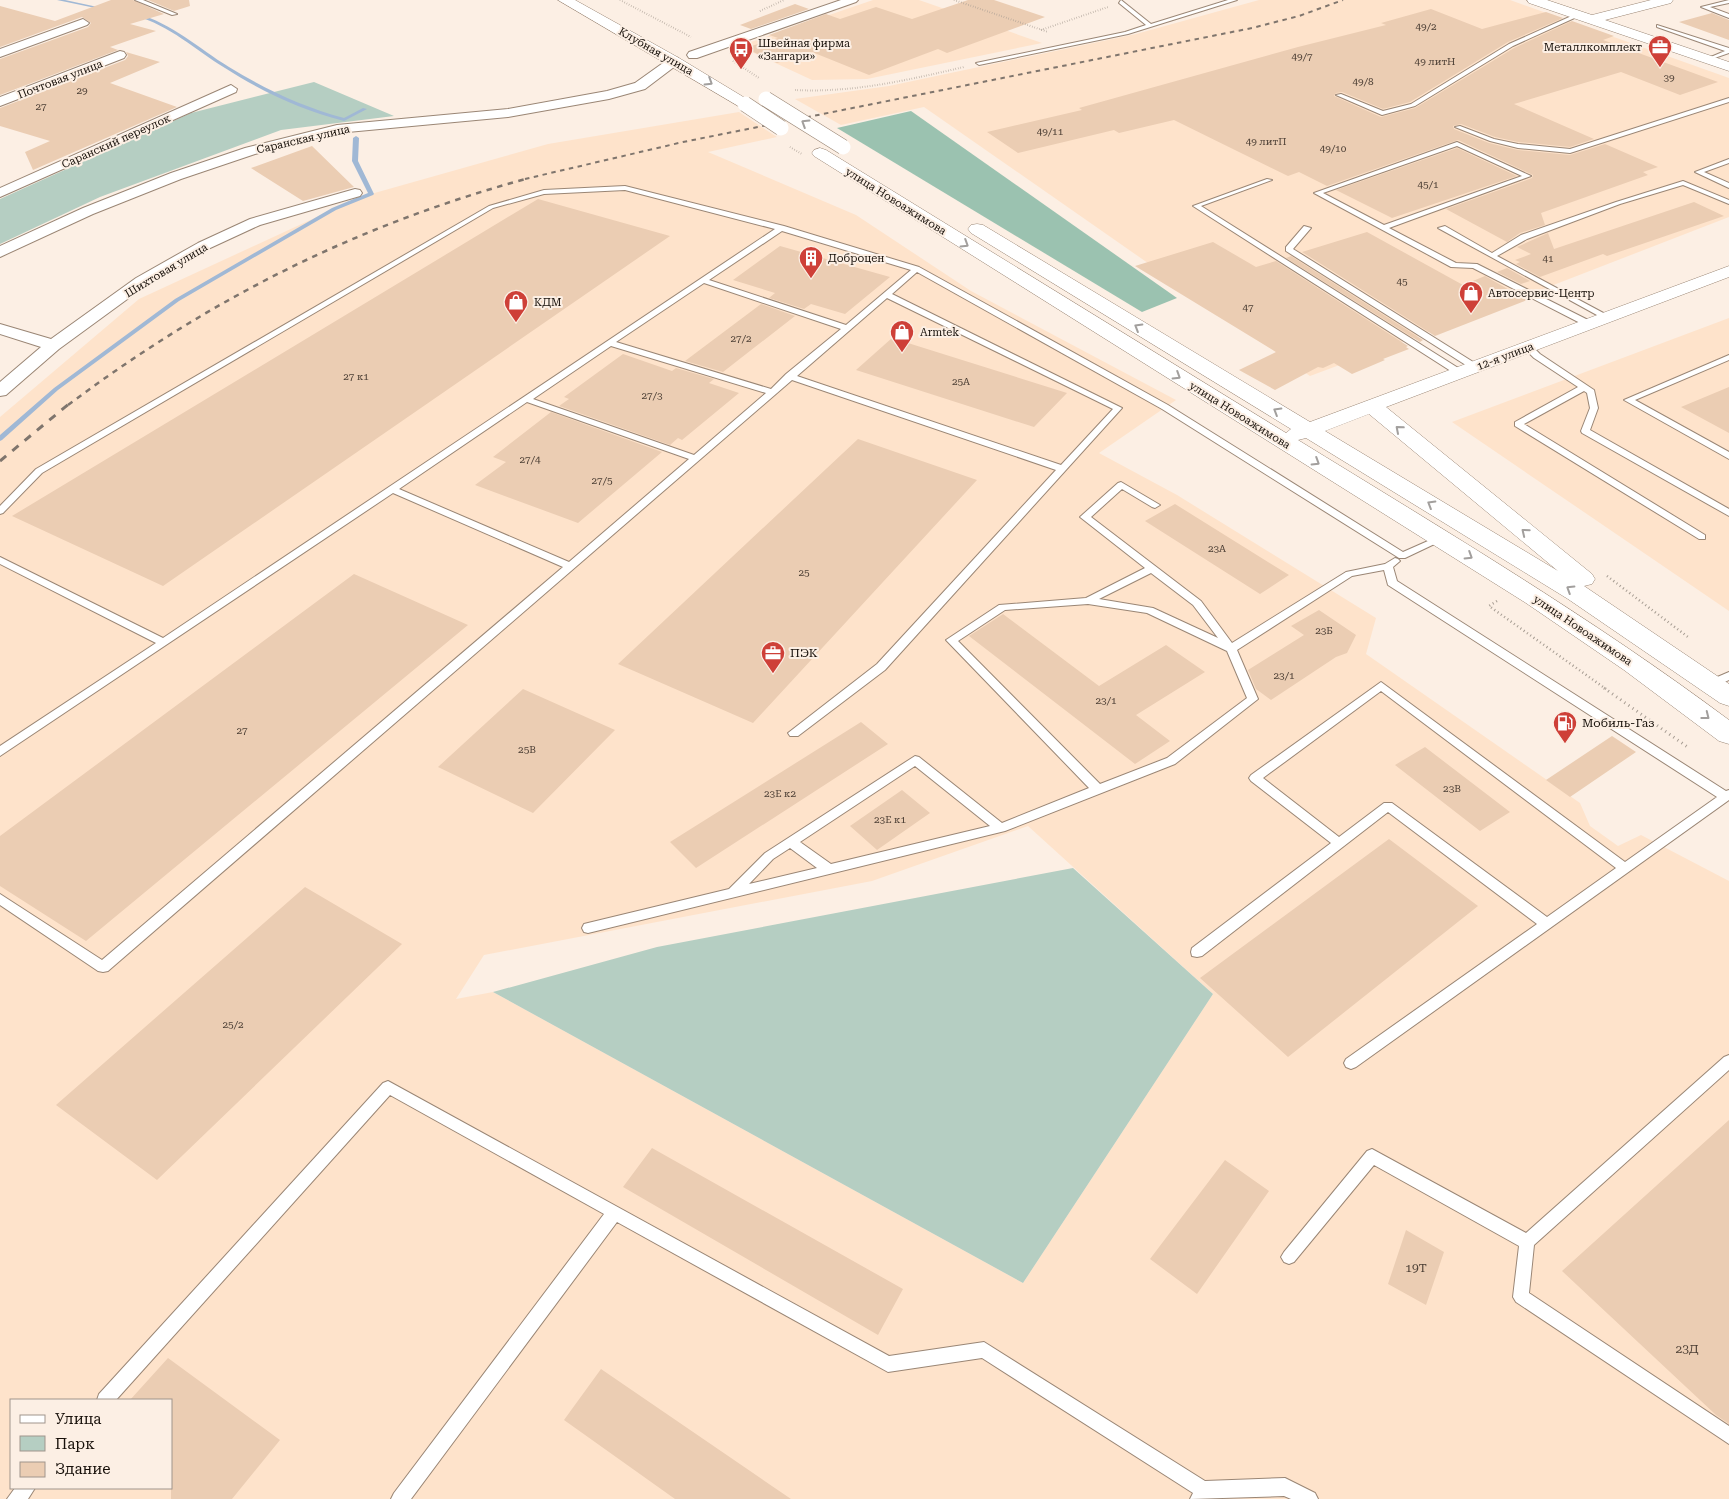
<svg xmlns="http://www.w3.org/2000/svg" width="1729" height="1499" viewBox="0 0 1729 1499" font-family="'Roboto Serif',serif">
  <rect width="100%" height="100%" fill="#fcefe4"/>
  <path fill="#fee3cb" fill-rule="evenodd" d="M873,0H919L1042,43L867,79L812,80L739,46Z
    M1259,0H1510L1729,78V217L1538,291L1310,376L924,107L841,125L795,99L889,86L1136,34Z
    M739,112L777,137L708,152L856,215L971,291L1176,400L1099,453L1177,495L1376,618L1366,654L1580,803L1590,826L1618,846L1641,835L1729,881V1499H0V417L139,299L334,209L371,194L548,144ZM1028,826L1213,994L1023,1283L493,992L456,999L484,955L872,881ZM11,1400H171V1488H11Z
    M1729,318V611L1452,422Z"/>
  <path fill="#b5cec2" d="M314,82L394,116L281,130L100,197L0,244V199L191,113Z
    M1073,868L1213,994L1023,1283L493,992L657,947Z"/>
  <path fill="#9bc2b0" d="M911,111L1177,298L1142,312L837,128Z"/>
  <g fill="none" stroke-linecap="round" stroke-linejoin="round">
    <path fill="#a0b8d5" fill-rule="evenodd" d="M57,0H65L107,9L105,10Z
      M137,14C172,23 198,48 229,67C265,89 303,107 344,118L363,108L367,109L344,121C302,110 262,92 225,68C195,50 170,25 135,16Z
      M356,136L359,138L358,161L374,194L373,195L336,210L179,301L58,390L2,440L0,441V435L54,388L175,299L332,208L368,193L352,161L353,138Z"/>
  </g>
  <path fill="#ebcdb3" d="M111,0H133L164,14L130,24L156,31L110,47L118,50L0,95V59L88,27L91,23L82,17L0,47V6L55,21Z
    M148,0H189L190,6L174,11Z
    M968,0H994L1045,17L947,53L938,49L869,75L812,52L777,63L745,48L778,38L769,35L826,14L840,19L876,7L912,19Z
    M795,4L809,9L751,29L740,25Z
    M1431,9L1482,29L1546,12L1563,18L1508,42L1410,102L1383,109L1342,92L1336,93L1334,96L1381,117L1415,108L1514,48L1572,21L1614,36L1603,40L1718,82L1680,95L1621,72L1514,104L1594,139L1570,147L1518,142L1495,137L1461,124L1453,126L1454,129L1489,143L1518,150L1570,155L1605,144L1658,167L1643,172L1648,175L1541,213L1545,225L1520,233L1507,242L1446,209L1532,178L1533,175L1458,140L1327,186L1299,172L1288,176L1174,120L1119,133L1114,130L1018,153L987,132L1082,110L1079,108L1298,47L1386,25L1381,23Z
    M1712,13L1729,20V40L1679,22Z
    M126,52L160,62L110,83L177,107L33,170L25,152L50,141L0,126V108L125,60L128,56Z
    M312,146L354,187L303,201L251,168Z
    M1457,148L1517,176L1392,218L1336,190Z
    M538,199L670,236L163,586L12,516Z
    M1694,202L1724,216L1607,256L1603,254L1540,277L1516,264L1520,262L1515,260L1531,254L1517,247L1548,233L1554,249Z
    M1367,232L1463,285L1485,276L1527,300L1435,336L1302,252Z
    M1213,242L1256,267L1276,261L1408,346L1406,347L1409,349L1383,359L1385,360L1352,374L1334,363L1323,368L1318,367L1275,390L1239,370L1276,352L1135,266Z
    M780,246L890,277L845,314L811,304L804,309L769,298L775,293L733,280Z
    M1291,256L1423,340L1420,342L1286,258Z
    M1507,268L1530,281L1521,284L1497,272Z
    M761,304L795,316L723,372L685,361Z
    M892,338L1067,393L1034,427L856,370Z
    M623,354L672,371L676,368L714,379L709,383L739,393L682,440L678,438L670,445L559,406L569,399L564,397Z
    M1729,387V433L1681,407Z
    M551,412L662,452L578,523L475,485L506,462L493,457Z
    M858,439L977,480L753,723L618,664Z
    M1175,504L1289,575L1260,594L1145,521Z
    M354,574L468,625L86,941L0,886V836Z
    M1319,610L1356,635L1347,653L1336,657L1271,700L1256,689L1248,670L1304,635L1291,626Z
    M1003,614L1099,686L1166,645L1205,672L1136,715L1170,741L1135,764L969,636Z
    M523,689L615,730L533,813L438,767Z
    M861,722L888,744L696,868L670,842Z
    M1612,736L1636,752L1570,797L1546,780Z
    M1425,747L1510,812L1480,831L1395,765Z
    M902,790L930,813L877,850L850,826Z
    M1389,839L1478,906L1288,1057L1200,978Z
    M305,887L402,944L157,1180L56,1105Z
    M1729,1120V1424L1716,1415L1562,1271Z
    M652,1148L903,1289L878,1335L623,1187Z
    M1225,1160L1269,1191L1197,1294L1150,1259Z
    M1406,1230L1444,1252L1426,1305L1388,1284Z
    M168,1358L280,1440L232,1499H171V1400H130Z
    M601,1369L791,1499H675L564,1420Z"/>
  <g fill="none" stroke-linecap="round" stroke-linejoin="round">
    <g stroke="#9a8675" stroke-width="2">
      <path id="lane" d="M135,0H143L177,14L172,15Z
        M1121,0L1151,24L1228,0H1237L1128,34L979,65L976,63L1125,32L1146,25L1119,3Z
        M1729,0V3L1710,7L1729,14V18L1701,7Z
        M1576,14L1581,15L1513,46L1415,106L1382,115L1336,95L1341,94L1383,111L1411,104L1509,44Z
        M1657,25L1729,48V53L1706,61V59L1725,51L1657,27Z
        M1729,98V102L1570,153L1518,148L1490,141L1455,127L1460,126L1494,139L1518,144L1570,149Z
        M1457,142L1531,176L1389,228L1456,263L1477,264L1592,322V326H1586L1473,268L1451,267L1314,193ZM1457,146L1522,176L1384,225L1323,193Z
        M1729,159V163L1704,172L1729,183V188L1695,172Z
        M1267,179L1272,180L1201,206L1463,371V375H1457L1193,206Z
        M1683,181L1729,200V204L1683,185L1620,204L1527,239L1497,256L1609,316L1610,318L1606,320L1438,228L1445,226L1492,253L1521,235L1616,202Z
        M625,186L784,226L919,267L1168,405L1403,552L1437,537L1440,536L1445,539L1405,558H1399L1162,409L917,272L892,294L1122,408L885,670L798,736H790L788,733L877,664L1056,470L792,380L108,971L103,972L98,971L0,905V894L102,960L563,567L393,493L0,756V746L156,643L0,564V557L163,638L775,229L625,190L544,194L493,208L42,473L3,513L0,514V506L36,469L489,206L544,190ZM782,231L911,270L846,325L709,280ZM704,283L841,329L786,374L771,389L616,342ZM887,298L1113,409L1061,465L797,376ZM611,346L766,393L694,455L533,399ZM527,402L689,459L569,562L399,489Z
        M1304,226L1311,228L1293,249L1478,365V369H1472L1286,251V247Z
        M1525,345H1531L1540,354L1594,390L1598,408L1590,430L1729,509V516L1582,433L1581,431L1590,408L1587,393L1584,391L1524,424L1705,535V539H1699L1515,426V422L1578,387L1534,358L1525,349Z
        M1729,355V360L1635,400L1729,452V459L1624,400Z
        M1121,482L1160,505L1155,508L1152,507L1122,489L1091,517L1201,601L1232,643L1346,572L1385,564L1395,558L1398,559L1400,561L1393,567L1397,581L1726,791L1729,790V800L1356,1067L1351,1069L1346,1067L1344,1063L1346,1059L1537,924L1388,812L1202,956L1197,957L1192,956L1191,952L1192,948L1331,843L1251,781L1249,778L1251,775L1381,682L1625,862L1717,797L1388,585L1384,570L1352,576L1237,650L1258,699L1175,764L1005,831L588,933L584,932L582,928L584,924L588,923L729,889L765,853L915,756L919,757L1002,823L1089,788L946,640L999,605L1086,598L1145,568L1080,517L1118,483ZM1151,573L1193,605L1218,638L1153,608L1099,599ZM1088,604L1147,613L1227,651L1247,698L1167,758L1100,784L958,641L1005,610ZM1381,691L1616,868L1547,917L1392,803H1384L1339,837L1263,778ZM915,766L990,826L831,864L800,842ZM790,848L817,868L749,884L773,859Z
        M1729,672V680L1712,688L1707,684L1708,681Z
        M1729,1055V1070L1534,1245L1529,1293L1729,1426V1444L1516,1302L1513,1297L1519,1246L1374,1165L1294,1262L1289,1264L1284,1262L1281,1257L1284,1252L1367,1151L1372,1149L1526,1233L1724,1057Z
        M388,1081L889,1356L984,1342L1205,1481L1285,1478L1315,1493L1318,1499H1291L1284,1496L1190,1499L1193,1493L982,1358L888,1372L617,1222L411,1499H391L394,1493L604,1214L390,1095L116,1400H97L99,1394L383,1083Z
        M15,1488H35L28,1499H7Z"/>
    </g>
    <g stroke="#9a8675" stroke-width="2">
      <path id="street" d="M841,0H858L856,2L697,58H689L687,55L689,52Z
        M83,19L89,23L87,25L0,57V49Z
        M120,51L124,52L126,55L124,58L0,106V97Z
        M674,57L678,58L680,61L678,64L645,89L609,99L508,117L337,133L255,154L181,179L93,214L0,257V246L83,208L171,173L245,148L337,125L508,109L607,91L635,83L670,58Z
        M231,85L237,89L236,92L0,197V188Z
        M355,189L360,190L362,193L360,196L260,225L208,249L148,284L59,349L6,395L0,396V382L41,347L0,334V324L51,339L136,278L198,243L250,219Z"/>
    </g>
    <g stroke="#9a8675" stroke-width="1">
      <path id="secondary" d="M558,0H575L679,58L750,101L753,104L750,107H740Z
        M1527,0H1547L1592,15L1651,0H1673L1671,3L1605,20L1729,62V71L1529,3Z
        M820,148L826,150L1286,433L1291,429L971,233L968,229L971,225L977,224L983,225L1310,422L1729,266V277L1386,407L1592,574L1595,579L1592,584L1584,586L1729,684V706L1720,703L1568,599L1306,438L1298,440C1444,530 1591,617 1729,720V744L1719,741L1624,670L1526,603L814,156L812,153L814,150ZM1369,414L1558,571L1325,431Z"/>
    </g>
    <path stroke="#a69c92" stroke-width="2" stroke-dasharray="0.5 2" stroke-linecap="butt" d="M620,0L691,37
      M954,0L1048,32
      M760,11L784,0
      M1041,30L1108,7
      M733,61L759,78
      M795,90C853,93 908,80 964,67
      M790,147L802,154"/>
    <path stroke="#a69c92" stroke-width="2.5" stroke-dasharray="1 3" stroke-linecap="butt" d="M1607,576L1688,637
      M1497,601L1489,606L1606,689"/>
    <path stroke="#a69c92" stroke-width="3" stroke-dasharray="1 4" stroke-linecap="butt" d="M1604,688L1689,748"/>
    <use href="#lane" fill="#fff" fill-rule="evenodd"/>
    <use href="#street" fill="#fff" fill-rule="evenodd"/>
    <use href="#secondary" fill="#fff" fill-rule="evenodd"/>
    <path stroke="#7f756d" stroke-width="2" stroke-dasharray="4.5 4.5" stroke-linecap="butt" d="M525,179L683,142L1252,28L1299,16L1343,0"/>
    <path stroke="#7f756d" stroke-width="2.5" stroke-dasharray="5.5 5.5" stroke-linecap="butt" d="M68,405C211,298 357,225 529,178"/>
    <path stroke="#7f756d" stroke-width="3" stroke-dasharray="8 8" stroke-linecap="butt" d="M0,461L70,403"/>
    <g stroke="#9a8675" stroke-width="16" stroke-linecap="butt">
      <path id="secondary-bridge" d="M766,99L843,147
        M745,104L781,128"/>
    </g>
    <use href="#secondary-bridge" stroke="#fff" stroke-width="15"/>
  </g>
  <defs><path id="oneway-chevron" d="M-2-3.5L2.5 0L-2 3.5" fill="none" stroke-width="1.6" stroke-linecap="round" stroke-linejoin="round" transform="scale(1.25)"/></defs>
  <g stroke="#a29f9d">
    <use href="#oneway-chevron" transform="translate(709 82) rotate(32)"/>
    <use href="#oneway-chevron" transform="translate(805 123) rotate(-148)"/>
    <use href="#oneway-chevron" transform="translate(965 244) rotate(32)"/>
    <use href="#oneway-chevron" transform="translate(1138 327) rotate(-149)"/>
    <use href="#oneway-chevron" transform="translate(1177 376) rotate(32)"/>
    <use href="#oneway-chevron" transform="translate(1277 411) rotate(-149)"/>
    <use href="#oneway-chevron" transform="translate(1399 429) rotate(-139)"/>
    <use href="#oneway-chevron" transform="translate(1316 462) rotate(32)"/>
    <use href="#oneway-chevron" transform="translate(1431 504) rotate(-149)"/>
    <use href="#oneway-chevron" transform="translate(1525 532) rotate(-141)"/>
    <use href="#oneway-chevron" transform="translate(1469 556) rotate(32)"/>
    <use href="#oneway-chevron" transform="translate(1570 589) rotate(-148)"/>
    <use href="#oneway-chevron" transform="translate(1706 716) rotate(38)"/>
  </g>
  <defs>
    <g id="office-pin" transform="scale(1.25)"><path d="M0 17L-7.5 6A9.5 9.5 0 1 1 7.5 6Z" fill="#ce4038" stroke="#fcefe4"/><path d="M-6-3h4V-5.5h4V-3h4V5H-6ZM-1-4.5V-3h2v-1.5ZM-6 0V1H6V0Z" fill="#fff"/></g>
    <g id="bus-pin" transform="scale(1.25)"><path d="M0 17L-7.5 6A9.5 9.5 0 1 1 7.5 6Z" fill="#ce4038" stroke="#fcefe4"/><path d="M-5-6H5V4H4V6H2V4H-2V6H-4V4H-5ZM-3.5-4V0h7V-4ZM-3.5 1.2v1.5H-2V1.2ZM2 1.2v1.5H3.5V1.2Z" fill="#fff"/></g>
    <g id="building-pin" transform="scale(1.25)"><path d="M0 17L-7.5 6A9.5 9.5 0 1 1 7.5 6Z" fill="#ce4038" stroke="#fcefe4"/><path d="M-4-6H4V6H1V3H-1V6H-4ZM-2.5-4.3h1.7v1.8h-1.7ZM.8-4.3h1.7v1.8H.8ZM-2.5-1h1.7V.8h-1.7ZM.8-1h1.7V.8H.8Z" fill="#fff"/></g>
    <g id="shop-pin" transform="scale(1.25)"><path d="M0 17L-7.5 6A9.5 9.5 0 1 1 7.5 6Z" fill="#ce4038" stroke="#fcefe4"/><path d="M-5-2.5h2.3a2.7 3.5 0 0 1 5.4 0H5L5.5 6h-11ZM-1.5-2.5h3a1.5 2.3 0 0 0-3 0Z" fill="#fff"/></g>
    <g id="fuel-pin" transform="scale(1.25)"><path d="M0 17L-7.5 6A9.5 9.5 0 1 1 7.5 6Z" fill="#ce4038" stroke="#fcefe4"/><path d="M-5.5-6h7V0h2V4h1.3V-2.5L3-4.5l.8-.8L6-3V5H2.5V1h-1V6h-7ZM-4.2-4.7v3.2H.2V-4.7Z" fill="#fff"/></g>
  </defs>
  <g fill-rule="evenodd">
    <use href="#office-pin" x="1660" y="47"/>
    <use href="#bus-pin" x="741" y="49"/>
    <use href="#building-pin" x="811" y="258"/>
    <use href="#shop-pin" x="1471" y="293"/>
    <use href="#shop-pin" x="516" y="302"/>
    <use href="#shop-pin" x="902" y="332"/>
    <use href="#office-pin" x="773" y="653"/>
    <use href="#fuel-pin" x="1565" y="723"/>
  </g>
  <g text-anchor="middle" stroke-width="4" stroke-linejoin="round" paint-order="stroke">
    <g font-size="10" fill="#4b3e34">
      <text x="1426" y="30">49/2</text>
      <text x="1302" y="60">49/7</text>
      <text x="1435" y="65">49 литН</text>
      <text x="1669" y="81">39</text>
      <text x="1363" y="85">49/8</text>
      <text x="82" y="94">29</text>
      <text x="41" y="110">27</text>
      <text x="1050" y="135">49/11</text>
      <text x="1266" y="145">49 литП</text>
      <text x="1333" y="152">49/10</text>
      <text x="1428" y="188">45/1</text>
      <text x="1548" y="262">41</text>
      <text x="1402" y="285">45</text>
      <text x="1248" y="311">47</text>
      <text x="741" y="342">27/2</text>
      <text x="356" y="380">27 к1</text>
      <text x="961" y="385">25А</text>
      <text x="652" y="399">27/3</text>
      <text x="530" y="463">27/4</text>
      <text x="602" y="484">27/5</text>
      <text x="1217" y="552">23А</text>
      <text x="804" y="576">25</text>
      <text x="1324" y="634">23Б</text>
      <text x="1284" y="679">23/1</text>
      <text x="1106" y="704">23/1</text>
      <text x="242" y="734">27</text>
      <text x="527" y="753">25В</text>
      <text x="1452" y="792">23В</text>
      <text x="780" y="797">23Е к2</text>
      <text x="890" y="823">23Е к1</text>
      <text x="233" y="1028">25/2</text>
    </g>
    <g font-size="11" fill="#160f09" stroke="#fcefe4" text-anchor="start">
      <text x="758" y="47">Швейная фирма<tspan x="758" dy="13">«Зангари»</tspan></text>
      <text x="1642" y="51" text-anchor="end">Металлкомплект</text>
      <text x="828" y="262">Доброцен</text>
      <text x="1488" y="297">Автосервис-Центр</text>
      <text x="534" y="306">КДМ</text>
      <text x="920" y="336">Armtek</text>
    </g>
    <g font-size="11" fill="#160f09" stroke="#fcefe4">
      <text transform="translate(656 51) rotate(30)" y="4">Клубная улица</text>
      <text transform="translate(60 79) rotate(-21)" y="4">Почтовая улица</text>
      <text transform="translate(303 139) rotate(-13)" y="4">Саранская улица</text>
      <text transform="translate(116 141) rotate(-24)" y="4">Саранский переулок</text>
      <text transform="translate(896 201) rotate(32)" y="4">улица Новоажимова</text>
      <text transform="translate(166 270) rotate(-31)" y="4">Шихтовая улица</text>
      <text transform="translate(1505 356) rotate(-21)" y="4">12-я улица</text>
      <text transform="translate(1240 415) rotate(32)" y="4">улица Новоажимова</text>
      <text transform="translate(1583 630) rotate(34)" y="4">улица Новоажимова</text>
    </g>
    <g font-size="12" fill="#160f09" stroke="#fcefe4" text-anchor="start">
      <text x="790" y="657">ПЭК</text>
      <text x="1582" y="727">Мобиль-Газ</text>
    </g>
    <g font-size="12" fill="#4b3e34">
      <text x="1416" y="1272">19Т</text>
      <text x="1687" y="1353">23Д</text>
    </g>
  </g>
  <rect x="10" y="1399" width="162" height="90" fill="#fcefe4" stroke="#a0958c"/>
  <rect x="20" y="1415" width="25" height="8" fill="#ffffff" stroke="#a0958c"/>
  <text x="55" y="1424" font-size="15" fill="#160f09">Улица</text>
  <rect x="20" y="1436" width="25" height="15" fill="#b5cec2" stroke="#a0958c"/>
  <text x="55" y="1449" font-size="15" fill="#160f09">Парк</text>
  <rect x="20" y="1462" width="25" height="15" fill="#ebcdb3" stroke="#a0958c"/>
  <text x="55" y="1474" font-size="15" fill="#160f09">Здание</text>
</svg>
